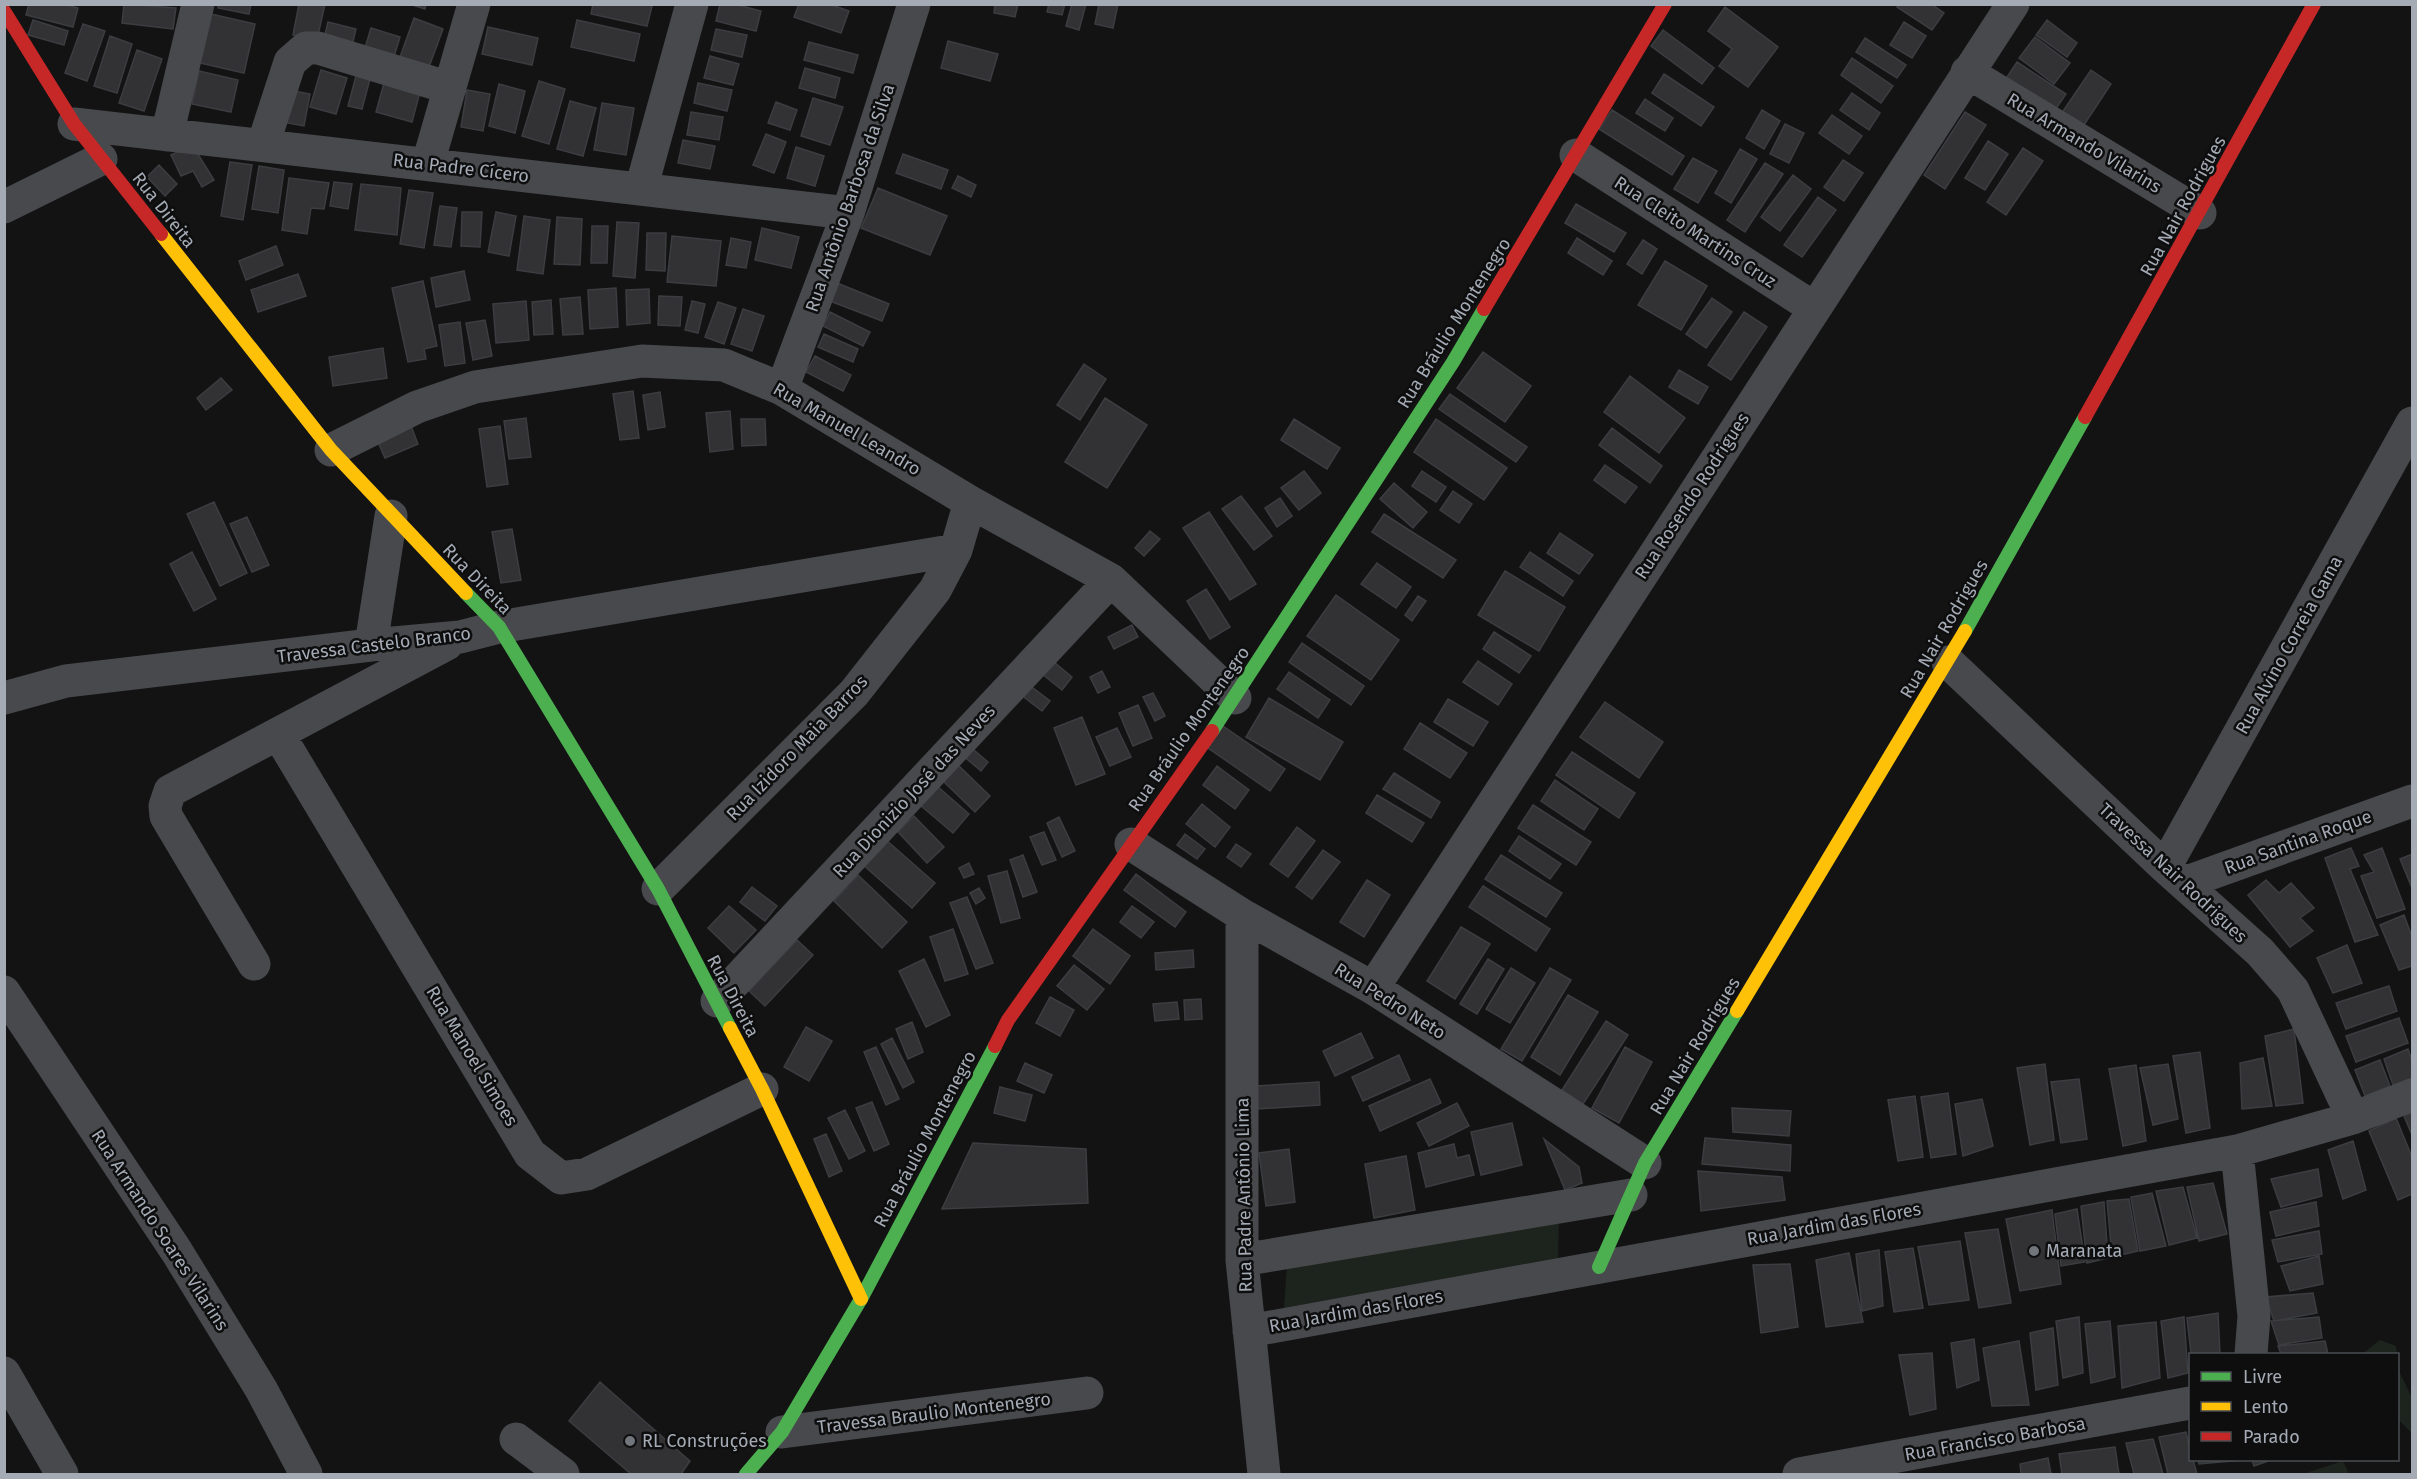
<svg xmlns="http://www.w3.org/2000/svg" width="2417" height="1479" viewBox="0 0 2417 1479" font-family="'Fira Sans',sans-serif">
  <rect width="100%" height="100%" fill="#131314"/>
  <path fill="#1d241e" d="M1559,1218L1558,1259L1284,1308L1287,1265Z
    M2380,1340L2396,1346L2397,1354H2362Z
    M2398,1361L2399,1371L2412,1398V1433L2398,1419Z
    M2343,1461L2349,1474H2303Z"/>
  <path fill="#323234" stroke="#3c3d40" stroke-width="1.5" d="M29,4H63L78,8L73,27L26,15Z
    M124,4L176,8L173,29L122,23Z
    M218,4H251L249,14L218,8Z
    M299,4H325L317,40L293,35Z
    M409,4H426L425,9Z
    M593,4H644L652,6L647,26L591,14Z
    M720,4H734L761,11L756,31L716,21Z
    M799,4H829L849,11L841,33L794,17Z
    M995,4H1018L1015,17L994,13Z
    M1049,4H1065L1062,15L1047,12Z
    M1072,4H1086L1079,30L1066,26Z
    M1099,4H1118L1113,28L1095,24Z
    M1899,4H1931L1944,13L1932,30L1897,7Z
    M1725,7L1778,47L1748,87L1719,66L1732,49L1708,31Z
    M211,14L255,24L244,73L200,63Z
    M414,18L443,29L429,67L400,57Z
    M33,20L68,31L64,45L28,35Z
    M577,20L640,34L634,61L571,47Z
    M2047,20L2077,43L2067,57L2036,35Z
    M328,22L356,29L351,50L323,43Z
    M1904,22L1926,36L1912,58L1890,45Z
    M83,24L105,31L87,81L65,73Z
    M488,27L538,38L532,65L482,54Z
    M371,28L400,37L393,60L364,51Z
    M716,29L747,35L742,57L711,50Z
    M1663,30L1714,68L1702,84L1651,46Z
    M110,36L132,44L117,93L94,86Z
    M2035,37L2070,63L2054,84L2019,58Z
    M1865,38L1906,65L1897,78L1856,52Z
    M948,41L998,54L990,81L941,68Z
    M809,42L858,55L853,73L804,60Z
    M137,50L162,59L144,111L119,103Z
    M710,56L739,64L733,85L704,78Z
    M1852,58L1893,86L1881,103L1841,75Z
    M2017,62L2066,94L2053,113L2005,80Z
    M805,68L840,78L835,98L799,88Z
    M321,70L347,78L336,114L310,107Z
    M2091,70L2111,84L2082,128L2061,114Z
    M199,71L238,80L231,112L192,104Z
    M1664,74L1714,107L1701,126L1652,93Z
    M356,76L370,79L362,109L348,106Z
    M539,81L565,89L549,144L522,136Z
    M384,83L420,92L412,122L376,112Z
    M698,83L732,90L727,111L694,103Z
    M499,84L525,91L515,133L489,126Z
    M289,90L310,94L304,126L282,122Z
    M467,90L490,94L483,131L461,127Z
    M1852,93L1880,113L1869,130L1840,110Z
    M813,98L843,107L830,145L801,136Z
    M1645,99L1673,118L1665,131L1636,113Z
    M570,101L596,108L583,156L557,149Z
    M776,102L797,110L790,130L768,123Z
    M602,103L634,108L626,155L594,150Z
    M1612,110L1684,156L1672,175L1599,129Z
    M1762,110L1780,121L1764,149L1746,138Z
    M691,112L723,117L719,140L687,135Z
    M1965,112L1986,125L1945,189L1924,175Z
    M1832,115L1862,136L1849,154L1819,133Z
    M1785,124L1804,133L1789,163L1770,154Z
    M766,134L786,142L774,173L753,165Z
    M683,140L715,146L710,169L678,163Z
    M1988,141L2008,154L1985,190L1965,178Z
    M796,147L824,156L815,186L787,178Z
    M2023,148L2043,161L2006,215L1987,202Z
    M1740,149L1757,159L1731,203L1715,193Z
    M196,151L214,180L202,187L193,171L181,176L171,155L178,152Z
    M903,154L948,170L941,189L896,173Z
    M1693,158L1717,171L1698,203L1674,189Z
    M1843,160L1863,173L1844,201L1824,187Z
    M230,162L252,165L243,220L221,216Z
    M1765,163L1783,174L1745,232L1727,220Z
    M159,165L177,184L165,196L147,177Z
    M259,166L284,170L278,213L252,209Z
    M1793,175L1811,189L1780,231L1761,217Z
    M958,176L976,185L971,197L952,188Z
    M289,178L329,183L324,209L311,208L307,234L282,230Z
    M334,182L352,184L348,209L330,206Z
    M361,184L401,188L397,235L355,230Z
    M878,188L947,216L930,255L861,228Z
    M409,190L433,193L424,248L400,244Z
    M1818,197L1836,210L1802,257L1784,245Z
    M1576,204L1626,233L1614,252L1565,223Z
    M440,206L457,208L451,247L434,245Z
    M462,212H482L480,247L461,246Z
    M496,212L516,216L509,256L488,252Z
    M524,216L550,220L543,274L517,270Z
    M557,217L582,219L580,265L554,264Z
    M617,222L639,223L635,278L613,276Z
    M592,226H608L607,263H591Z
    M762,228L799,237L791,268L755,260Z
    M647,233H666L665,271L646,270Z
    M672,236L721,241L716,286L667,282Z
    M731,238L751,242L746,268L726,265Z
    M1577,238L1612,261L1603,275L1568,253Z
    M1643,240L1657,249L1642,274L1627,264Z
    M276,246L283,265L246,280L239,261Z
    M1665,261L1707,286L1681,330L1638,305Z
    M464,271L470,300L436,307L431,278Z
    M298,274L306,296L258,312L251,290Z
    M423,281L437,346L424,349L426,359L408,362L392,288Z
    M837,283L889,304L882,321L830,301Z
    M616,288L618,327L590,329L588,290Z
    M649,289L650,323L627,325L626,290Z
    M659,296L682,297L680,326L658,325Z
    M580,297L583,334L563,335L560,299Z
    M1712,298L1732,312L1706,348L1686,334Z
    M551,300L553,334L534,335L532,302Z
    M526,301L529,340L496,343L493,304Z
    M692,301L705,304L698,333L685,330Z
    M718,302L736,308L724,344L705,337Z
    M743,309L764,316L752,351L731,344Z
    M830,312L870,332L863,346L823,326Z
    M1744,312L1767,327L1731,380L1708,365Z
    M485,320L492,356L473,360L466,323Z
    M460,322L465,363L445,366L439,325Z
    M824,334L858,349L853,362L818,347Z
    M383,348L387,378L333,386L329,357Z
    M1483,352L1531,386L1505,422L1457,388Z
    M815,356L851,375L843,391L806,372Z
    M1084,364L1106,379L1080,420L1057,405Z
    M1679,370L1708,387L1698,404L1669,387Z
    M1630,376L1685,418L1659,453L1604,412Z
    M221,378L232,390L206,410L197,398Z
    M633,391L639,438L620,440L613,394Z
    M660,392L665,427L648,430L643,395Z
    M1450,394L1527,447L1516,462L1439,409Z
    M1105,398L1147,425L1107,488L1065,462Z
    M730,411L733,449L710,452L706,413Z
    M526,418L531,457L509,459L504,421Z
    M741,419H765L766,445L742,446Z
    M1294,419L1340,448L1327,469L1281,440Z
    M1436,419L1507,468L1484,500L1414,452Z
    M411,426L418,444L385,458L377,440Z
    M500,426L508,484L487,487L479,429Z
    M1612,428L1662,466L1650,483L1599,445Z
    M1605,465L1637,487L1625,503L1594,480Z
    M1304,471L1321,493L1299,510L1281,488Z
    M1422,471L1446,487L1436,502L1412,486Z
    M1394,483L1427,512L1413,528L1380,499Z
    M1453,491L1472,504L1459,523L1440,510Z
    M1241,496L1272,536L1254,550L1222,509Z
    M1280,498L1292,516L1277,527L1265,508Z
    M214,502L247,573L220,586L187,514Z
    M1209,512L1256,584L1230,600L1183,528Z
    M1384,514L1456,560L1443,578L1372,532Z
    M247,517L269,565L252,572L230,524Z
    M512,529L521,580L501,583L492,532Z
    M1150,531L1160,539L1144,556L1135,548Z
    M1560,533L1593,555L1579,574L1547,553Z
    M192,552L216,599L194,611L170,564Z
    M1530,552L1573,581L1563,596L1520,567Z
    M1377,563L1411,587L1396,608L1361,584Z
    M1505,571L1565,607L1539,651L1478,615Z
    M1206,589L1230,627L1210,639L1187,601Z
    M1336,595L1399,640L1371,680L1307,636Z
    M1418,596L1426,601L1412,621L1405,615Z
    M1132,625L1138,637L1114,649L1108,637Z
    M1494,632L1531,656L1519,673L1483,649Z
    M1302,643L1364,686L1351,705L1289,662Z
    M1048,657L1072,677L1062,690L1037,670Z
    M1478,661L1512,684L1498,705L1463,682Z
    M1102,671L1110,687L1098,693L1090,677Z
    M1289,672L1330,700L1318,718L1277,689Z
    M1024,681L1050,701L1042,711L1016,691Z
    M1153,693L1165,716L1155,721L1143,697Z
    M1269,698L1343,742L1320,780L1246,737Z
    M1448,699L1488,722L1473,746L1434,722Z
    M1605,702L1663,742L1639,778L1580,737Z
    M1138,705L1152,738L1133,746L1119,713Z
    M1082,717L1105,774L1076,785L1054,728Z
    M1420,723L1467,753L1450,778L1404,749Z
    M1223,726L1285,769L1270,791L1208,748Z
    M1117,728L1131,757L1110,766L1096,737Z
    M968,745L988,762L981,771L961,754Z
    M1572,752L1635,793L1619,818L1556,775Z
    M958,765L990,796L975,812L943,781Z
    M1217,766L1249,790L1235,809L1203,785Z
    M1394,773L1440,802L1431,818L1383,789Z
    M1555,780L1598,809L1584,830L1541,801Z
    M937,786L969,814L953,833L920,805Z
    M1377,795L1424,823L1412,842L1366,813Z
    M1202,804L1230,827L1215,847L1186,824Z
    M1533,805L1591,842L1576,865L1518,828Z
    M914,816L944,847L927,863L898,832Z
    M1059,817L1075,851L1062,857L1047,823Z
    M1297,827L1315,841L1288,877L1270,864Z
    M1044,832L1056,860L1042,865L1030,837Z
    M1185,834L1205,849L1197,859L1177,845Z
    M1519,836L1561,864L1550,879L1509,851Z
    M885,839L935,883L912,908L862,864Z
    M1236,844L1251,854L1241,867L1227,857Z
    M2351,848L2359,866L2350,869L2378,935L2355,942L2325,858Z
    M2382,848L2405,909L2377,918L2361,876L2374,872L2364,855Z
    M1323,850L1340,862L1312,899L1296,887Z
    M2412,854V888L2400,859Z
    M1023,855L1037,892L1023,897L1010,860Z
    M1501,855L1562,893L1546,917L1485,879Z
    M969,863L974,874L964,878L959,868Z
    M1007,871L1020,918L1001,923L988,876Z
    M1136,874L1186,912L1175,927L1124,890Z
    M858,875L907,922L882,948L834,901Z
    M1367,880L1390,895L1364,937L1340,922Z
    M2266,880L2279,893L2291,883L2314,908L2300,918L2313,931L2290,947L2248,895Z
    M1483,886L1550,929L1536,951L1469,907Z
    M752,887L777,906L765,921L740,902Z
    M979,888L985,898L976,904L970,893Z
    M967,897L993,963L976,969L950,903Z
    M729,906L756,930L734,953L708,928Z
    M1132,906L1154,922L1141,938L1120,922Z
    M2404,915L2412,937V966L2399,970L2380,925Z
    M1461,927L1490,944L1455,999L1427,981Z
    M953,929L968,974L945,981L930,937Z
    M1093,929L1130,956L1110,984L1073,956Z
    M797,940L813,955L765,1006L749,991Z
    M2347,945L2362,983L2333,993L2317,958Z
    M1193,950L1194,967L1156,970L1155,953Z
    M924,959L950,1015L926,1027L899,971Z
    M1488,959L1504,969L1477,1014L1460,1004Z
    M1074,965L1104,989L1087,1010L1057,986Z
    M1511,968L1535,983L1510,1023L1486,1009Z
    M1550,968L1571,980L1522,1061L1501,1049Z
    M2389,986L2397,1011L2346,1029L2336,1003Z
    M1568,995L1598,1012L1560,1075L1531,1057Z
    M1050,997L1074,1010L1060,1036L1036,1023Z
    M1201,999L1202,1019L1185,1020L1184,1000Z
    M1177,1002L1179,1019L1155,1021L1153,1004Z
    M2399,1018L2408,1043L2356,1062L2346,1036Z
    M1606,1021L1628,1035L1583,1104L1562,1090Z
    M912,1022L923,1052L908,1059L896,1029Z
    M806,1027L832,1041L809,1081L784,1067Z
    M2294,1029L2303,1103L2276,1106L2265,1036Z
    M1361,1033L1373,1058L1335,1076L1323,1051Z
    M892,1038L914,1082L903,1088L881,1044Z
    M876,1047L899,1099L886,1105L864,1052Z
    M1625,1047L1652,1062L1619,1123L1592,1108Z
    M2408,1049L2412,1061V1078L2393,1085L2384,1059Z
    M2200,1052L2210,1128L2186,1133L2173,1056Z
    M1399,1055L1410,1080L1363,1101L1352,1077Z
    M2263,1058L2272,1106L2242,1109L2240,1063Z
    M2380,1060L2390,1086L2365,1096L2355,1070Z
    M1025,1063L1052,1075L1044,1093L1017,1081Z
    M2045,1064L2054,1140L2030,1145L2017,1068Z
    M2168,1064L2178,1119L2153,1125L2140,1068Z
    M2136,1065L2146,1141L2123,1146L2109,1069Z
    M1430,1079L1441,1103L1380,1131L1369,1106Z
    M2079,1079L2087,1139L2061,1143L2051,1082Z
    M1319,1082L1320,1105L1257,1109L1256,1086Z
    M1000,1087L1032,1095L1025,1121L994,1113Z
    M1948,1093L1956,1154L1931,1158L1921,1097Z
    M1915,1096L1923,1157L1898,1161L1888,1100Z
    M1982,1099L1993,1146L1963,1156L1955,1104Z
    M872,1102L889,1144L874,1151L856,1108Z
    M1457,1103L1469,1126L1429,1146L1417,1123Z
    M1732,1108L1791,1111L1789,1136L1733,1132Z
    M845,1110L865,1151L849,1159L828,1118Z
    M2412,1112V1135L2404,1116Z
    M2396,1118L2412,1157V1194L2398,1200L2369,1131Z
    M1512,1123L1522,1165L1481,1175L1471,1132Z
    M826,1134L842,1171L829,1177L814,1139Z
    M1705,1138L1791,1145L1790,1171L1702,1164Z
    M1544,1139L1579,1167L1582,1183L1565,1190Z
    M2353,1141L2366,1190L2343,1199L2328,1150Z
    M973,1143L1086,1149L1088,1203L942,1209Z
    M1454,1144L1457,1158L1469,1155L1474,1175L1426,1187L1418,1153Z
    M1289,1149L1295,1202L1266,1206L1259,1153Z
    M1406,1156L1415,1210L1374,1218L1365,1164Z
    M2318,1169L2322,1196L2281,1207L2271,1179Z
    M1698,1171L1782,1177L1785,1200L1701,1211Z
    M2213,1183L2227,1234L2199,1241L2187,1187Z
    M2183,1187L2197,1238L2169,1245L2156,1191Z
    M2152,1193L2166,1246L2140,1251L2131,1197Z
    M2129,1199L2138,1251L2112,1257L2107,1201Z
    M2104,1202L2108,1258L2087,1263L2081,1206Z
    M2316,1202L2319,1226L2276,1236L2270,1212Z
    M2077,1209L2085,1262L2061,1266L2055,1214Z
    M2052,1210L2061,1284L2020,1291L2006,1219Z
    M1998,1229L2011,1303L1979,1308L1965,1233Z
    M2319,1231L2322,1254L2278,1262L2272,1240Z
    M1960,1241L1969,1300L1929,1305L1918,1247Z
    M1913,1248L1923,1308L1894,1312L1885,1252Z
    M1879,1250L1883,1306L1862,1311L1856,1254Z
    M1849,1253L1863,1322L1826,1327L1816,1260Z
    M2319,1256L2323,1284L2290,1291L2281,1266Z
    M1790,1264L1798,1327L1761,1333L1753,1265Z
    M2313,1293L2317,1313L2274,1321L2266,1297Z
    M2218,1313L2220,1354H2191L2187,1318Z
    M2079,1317L2083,1373L2063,1378L2056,1321Z
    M2184,1317L2188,1373L2168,1378L2161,1321Z
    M2319,1317L2322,1338L2279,1345L2271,1321Z
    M2110,1321L2115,1377L2091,1383L2085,1324Z
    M2156,1322L2160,1378L2122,1388L2118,1326Z
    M2053,1328L2058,1385L2036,1390L2030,1333Z
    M1974,1339L1979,1380L1957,1388L1951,1343Z
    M2019,1341L2029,1405L1992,1406L1983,1348Z
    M2325,1341L2328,1354H2281L2278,1346Z
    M1932,1353L1936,1409L1910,1415L1899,1355Z
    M600,1382L690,1461L681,1474H631L569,1421Z
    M2186,1432L2190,1450V1460H2193L2197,1474H2168L2159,1437Z
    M2153,1439L2163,1474H2134L2126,1443Z
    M2115,1447L2119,1474H2062L2059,1454Z
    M2048,1458L2051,1474H2021L2020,1464Z
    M2198,1460H2243L2199,1464Z
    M2252,1460H2271L2254,1466Z"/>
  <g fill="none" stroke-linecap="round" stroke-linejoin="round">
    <path stroke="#48494c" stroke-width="33" d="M1967,72L2200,213
      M74,124L848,213
      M167,135L198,4
      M263,145L290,62L306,48H318L450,88
      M1576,155L1814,308
      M428,163L474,4
      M641,189L692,4
      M4,207L101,159
      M782,389L848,213L914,4
      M331,450L417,407L475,387L642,361L724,365L782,389L970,502L1111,580L1235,698
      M371,645L391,516
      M1948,662L2165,867L2260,952L2293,990L2353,1118
      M4,698L66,681L371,645L460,637L499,627L956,550
      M279,735L530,1154L561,1178L587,1174L762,1089
      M1131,844L1242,915L1373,988L1645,1163
      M2165,867L2412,423
      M2184,883L2412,801
      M658,889L854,693L935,590L956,550L970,502
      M1242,915V1260L1264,1474
      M254,964L166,816L165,806L170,791L447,644
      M1373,988L2013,4
      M4,992L177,1252L261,1389L306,1474
      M717,1001L1111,580
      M2237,1151L2254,1316L2251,1354
      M1242,1260L1631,1195
      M1249,1331L2237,1151L2353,1118L2412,1095
      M4,1373L62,1474
      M782,1432L1087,1393
      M516,1439L563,1474
      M1799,1474L2190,1403"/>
    <path stroke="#4caf50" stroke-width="14" d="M466,593L499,627L658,889L730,1028
      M1965,631L2085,417
      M1212,731L1453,362L1484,309
      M1599,1267L1645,1163L1737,1011
      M746,1474L782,1432L861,1299L995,1046"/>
    <path stroke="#ffc107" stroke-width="14" d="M161,234L331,450L466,593
      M1737,1011L1965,631
      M730,1028L762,1089L861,1299"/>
    <path stroke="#c62828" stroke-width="14" d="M4,11L74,124L161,234
      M1484,309L1665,4
      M2085,417L2314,4
      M995,1046L1008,1020L1212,731"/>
  </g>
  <g fill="#71767d" stroke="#0e0e0f" stroke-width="2">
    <circle cx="2034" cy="1251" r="6"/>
    <circle cx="630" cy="1441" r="6"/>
  </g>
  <g text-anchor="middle" stroke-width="5" stroke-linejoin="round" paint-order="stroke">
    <g font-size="18" fill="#a4abb5" stroke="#0e0e0f">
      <text transform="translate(2084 143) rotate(31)" y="6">Rua Armando Vilarins</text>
      <text transform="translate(461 168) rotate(7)" y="6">Rua Padre Cícero</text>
      <text transform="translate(850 198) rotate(-71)" y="6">Rua Antônio Barbosa da Silva</text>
      <text transform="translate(2183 206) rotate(-61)" y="6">Rua Nair Rodrigues</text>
      <text transform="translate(164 210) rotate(52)" y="6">Rua Direita</text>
      <text transform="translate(1695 232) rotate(33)" y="6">Rua Cleito Martins Cruz</text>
      <text transform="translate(1454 323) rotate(-58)" y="6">Rua Bráulio Montenegro</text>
      <text transform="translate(847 429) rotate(30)" y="6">Rua Manuel Leandro</text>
      <text transform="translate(1692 496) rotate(-57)" y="6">Rua Rosendo Rodrigues</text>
      <text transform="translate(477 579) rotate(46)" y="6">Rua Direita</text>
      <text transform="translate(1944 629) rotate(-60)" y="6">Rua Nair Rodrigues</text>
      <text transform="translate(374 645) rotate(-7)" y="6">Travessa Castelo Branco</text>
      <text transform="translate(2289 645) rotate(-61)" y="6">Rua Alvino Correia Gama</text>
      <text transform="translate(1189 729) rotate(-55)" y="6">Rua Bráulio Montenegro</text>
      <text transform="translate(797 748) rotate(-46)" y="6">Rua Izidoro Maia Barros</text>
      <text transform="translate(914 791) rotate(-47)" y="6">Rua Dionizio José das Neves</text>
      <text transform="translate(2298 842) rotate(-20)" y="6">Rua Santina Roque</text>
      <text transform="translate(2173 873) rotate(43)" y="6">Travessa Nair Rodrigues</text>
      <text transform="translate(733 996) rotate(62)" y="6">Rua Direita</text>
      <text transform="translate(1390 1001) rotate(32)" y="6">Rua Pedro Neto</text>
      <text transform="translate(1695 1046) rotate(-59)" y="6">Rua Nair Rodrigues</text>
      <text transform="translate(472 1056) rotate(59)" y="6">Rua Manoel Simoes</text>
      <text transform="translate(925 1139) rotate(-62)" y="6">Rua Bráulio Montenegro</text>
      <text transform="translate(1244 1195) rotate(-91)" y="6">Rua Padre Antônio Lima</text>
      <text transform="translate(1834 1224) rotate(-10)" y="6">Rua Jardim das Flores</text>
      <text transform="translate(160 1230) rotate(57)" y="6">Rua Armando Soares Vilarins</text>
      <text transform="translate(1356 1311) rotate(-10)" y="6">Rua Jardim das Flores</text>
      <text transform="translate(934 1413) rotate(-7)" y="6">Travessa Braulio Montenegro</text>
      <text transform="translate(1995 1439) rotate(-10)" y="6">Rua Francisco Barbosa</text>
    </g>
    <g font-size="18" fill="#a4abb5" stroke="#0e0e0f" text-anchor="start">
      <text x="2046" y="1257">Maranata</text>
      <text x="642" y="1447">RL Construções</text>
    </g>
  </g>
  <rect width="2417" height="1479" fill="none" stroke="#a4abb5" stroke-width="12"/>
  <rect x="2189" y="1353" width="210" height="108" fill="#0e0e0f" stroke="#4a4d51" stroke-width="1.5"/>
  <rect x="2201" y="1372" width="30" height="9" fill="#4caf50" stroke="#4a4d51" stroke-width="1.5"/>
  <text x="2243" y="1383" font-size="18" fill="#a4abb5">Livre</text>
  <rect x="2201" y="1402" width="30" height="9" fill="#ffc107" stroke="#4a4d51" stroke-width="1.5"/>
  <text x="2243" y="1413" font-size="18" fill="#a4abb5">Lento</text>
  <rect x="2201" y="1432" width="30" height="9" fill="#c62828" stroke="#4a4d51" stroke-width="1.5"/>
  <text x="2243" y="1443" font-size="18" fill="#a4abb5">Parado</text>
</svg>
